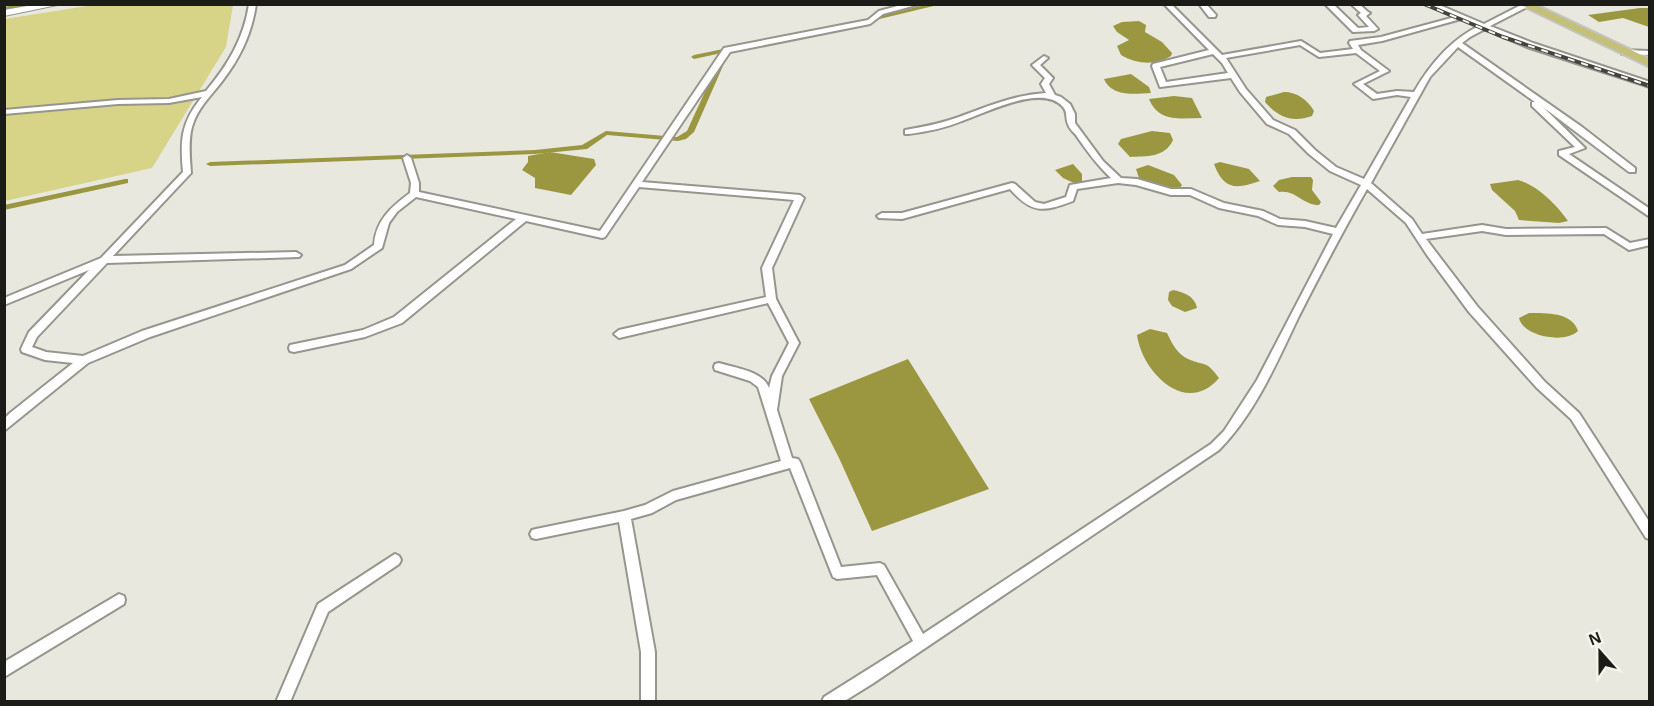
<svg xmlns="http://www.w3.org/2000/svg" width="1654" height="706" viewBox="0 0 1654 706" font-family="Arial,sans-serif">
  <rect width="100%" height="100%" fill="#e8e8df"/>
  <path fill="#d7d487" d="M100,4L233,5L226,47L152,168L5,201L4,19Z"/>
  <path fill="#9b9740" d="M1640,8H1649V27L1623,18L1599,22L1588,15Z
    M1139,21L1146,25L1145,32L1162,42L1172,53L1171,56C1156,66 1136,64 1121,55L1117,46L1129,40L1117,32L1113,26L1122,22Z
    M1131,74L1149,87L1151,93C1134,94 1112,97 1104,79Z
    M1284,92C1297,92 1308,100 1314,111L1312,116C1292,123 1278,117 1265,102L1266,97Z
    M1174,96L1192,98L1202,118C1180,118 1159,123 1149,99Z
    M1152,131L1170,133L1173,140C1165,158 1146,156 1130,157L1118,144L1121,139Z
    M550,152L594,159L596,165L571,195L535,188V178L522,170L528,162V156Z
    M1220,162L1249,169L1260,181C1237,189 1224,191 1214,164Z
    M1073,164L1082,174V182L1076,184L1063,178L1055,170Z
    M1148,165L1174,175L1182,185L1179,189L1140,181L1136,169Z
    M1292,177H1311L1313,180L1312,190L1321,202L1319,205C1303,205 1295,189 1279,192L1273,186L1279,180Z
    M1518,180C1537,185 1557,205 1568,221L1559,223L1519,220L1515,211L1492,190L1490,184Z
    M1173,290C1183,292 1195,296 1197,308L1185,312L1172,306L1168,300L1169,292Z
    M1529,313C1546,313 1572,312 1578,331C1565,344 1523,337 1519,318Z
    M1150,329L1167,333C1171,342 1178,355 1188,359C1206,367 1205,359 1219,378C1186,417 1142,372 1137,335Z
    M908,359L989,489L872,531L839,458L809,399Z"/>
  <g fill="none" stroke-linecap="round" stroke-linejoin="round">
    <path fill="#9b9740" fill-rule="evenodd" d="M19,4H34L4,11V7Z
      M929,4H942L846,27L843,25Z
      M733,47L735,48V50L694,59L691,57L694,55Z
      M723,57L726,59L694,132L686,139L678,141L607,135L587,149L535,154L210,166L206,164L210,162L535,150L582,145L606,131L677,137L687,131L720,59Z
      M125,179H128V183L4,210V205Z"/>
    <g stroke="#96968e" stroke-width="4">
      <path id="minor" d="M249,4H256C252,33 240,58 223,80C212,95 197,108 192,127C188,141 190,158 191,173L113,256L296,252L301,255L299,257L107,263L37,337L32,347L46,352L83,356L142,331L345,265L374,245C376,220 391,207 410,193L411,183L403,158L407,155L411,158L419,183V192L600,231L724,48L868,20L879,11L905,4H920L883,14L870,24L730,52L642,182L800,195L804,198L772,268L776,299L799,343L782,376L777,410L792,458L798,459L800,462L841,567L880,563L884,565L923,634L1211,444L1224,431L1257,380L1333,234L1305,227L1278,225L1258,216L1219,208L1190,195H1171L1136,185L1118,183L1077,189L1073,201C1044,212 1032,214 1010,189L902,219L879,218L877,216L882,213H902L1012,183L1015,184L1035,202L1044,204L1066,197L1070,185L1111,178C1097,165 1087,151 1076,135C1073,132 1069,128 1068,124C1065,118 1068,112 1063,107C1042,83 986,113 962,121C945,128 926,132 908,134H905V130C922,127 939,124 956,118C986,107 1013,95 1046,93L1041,84L1045,78L1032,65L1044,56L1048,58L1040,65L1053,78L1049,84L1055,95L1061,97L1070,104L1075,114V123L1103,161L1121,178L1137,179L1171,189H1191L1224,203L1263,211L1280,219L1305,221L1336,228L1361,185L1330,171L1309,154L1289,134L1267,124L1240,92L1231,78L1160,87L1152,66L1153,64L1209,50L1164,4H1171L1222,55L1301,41L1320,53L1353,49L1349,43L1350,41L1381,37L1455,17L1427,4H1437L1484,24L1523,4H1533L1490,26L1533,43L1650,82V87L1527,47L1485,29L1470,37L1462,43L1582,127L1635,168V172H1629L1543,107L1585,148L1569,154L1650,209V217L1559,155V151L1575,147L1532,106V102H1535L1458,47L1430,77L1371,183L1412,219L1422,234L1482,225L1506,229L1606,228L1630,243L1650,239V245L1629,250L1604,234L1506,235L1482,231L1426,239L1477,306L1545,382L1579,413L1650,523V539L1646,538L1571,419L1537,388L1469,312L1427,255L1406,223L1367,189C1343,231 1321,273 1299,316C1277,362 1255,414 1219,450L872,684L843,702H822L824,697L913,641L877,575L837,579L833,577L790,468L676,500L652,513L631,519L655,652V702H641V652L619,522L536,539L532,538L530,534L532,530L536,529L624,511L645,505L673,491L781,461L758,387L750,381L715,370L714,367L715,364L719,363C735,368 763,371 769,388L772,376L789,343L768,303L619,338L614,334L619,330L766,297L762,268L794,200L639,187L605,237L602,238L526,221L402,323L365,337L294,352L290,351L289,348L290,345L363,330L394,317L516,219L416,197L397,212L389,223L382,248L351,269L150,337L88,363L4,431V419L10,413L73,363L45,360L22,352L21,349L29,332L89,270L4,305V298L101,258L183,172C180,141 181,122 202,97L169,103L118,104L4,114V110L118,100L169,99L206,91C228,65 244,38 249,4ZM1461,19L1479,26C1450,40 1429,66 1414,92L1397,91L1377,94L1363,84L1389,71L1361,50L1358,45L1382,41ZM1300,45L1319,57L1356,53L1380,71L1354,84L1373,99L1397,95L1411,97L1364,179L1336,167L1315,150L1295,130L1273,120L1246,89L1226,58ZM1213,54L1222,63L1228,73L1166,82L1160,67Z
        M1199,4H1206L1216,15L1215,17H1209Z
        M1325,4H1333L1358,28L1369,27L1358,15L1361,13L1351,4H1359L1368,12L1370,13L1366,16L1378,29L1374,31L1353,32Z
        M1622,50L1650,51V55L1625,54H1622Z
        M395,554L399,556L401,560L399,564L328,612L290,702H276L318,604Z
        M119,594L124,596L125,600L124,604L4,677V662Z"/>
    </g>
    <g stroke="#96968e" stroke-width="2">
      <path id="tertiary" d="M39,4H62L4,16V10Z"/>
    </g>
    <g stroke="#c4c4c3" stroke-width="4">
      <path id="trunk" d="M1519,4H1534L1650,59V67Z"/>
    </g>
    <use href="#minor" fill="#fff" fill-rule="evenodd"/>
    <use href="#tertiary" fill="#fff" fill-rule="evenodd"/>
    <use href="#trunk" fill="#c4c07a" fill-rule="evenodd"/>
    <g stroke="#44443f" stroke-width="4">
      <path id="rail" d="M1424,4L1503,37L1650,86"/>
    </g>
    <use href="#rail" stroke="#f5f5ec" stroke-width="2" stroke-dasharray="7" stroke-linecap="butt"/>
  </g>
  <rect width="1654" height="706" fill="none" stroke="#1b1b17" stroke-width="12"/>
  <g transform="translate(1600 652) rotate(339)" stroke="#f5f5ec" stroke-width="4.5" paint-order="stroke">
  <path d="M0-4.5L10 22L0 15L-10 22Z" fill="#1b1b17"/>
  <text y="-9" font-size="16" font-weight="bold" text-anchor="middle" fill="#1b1b17">N</text>
  </g>
</svg>
